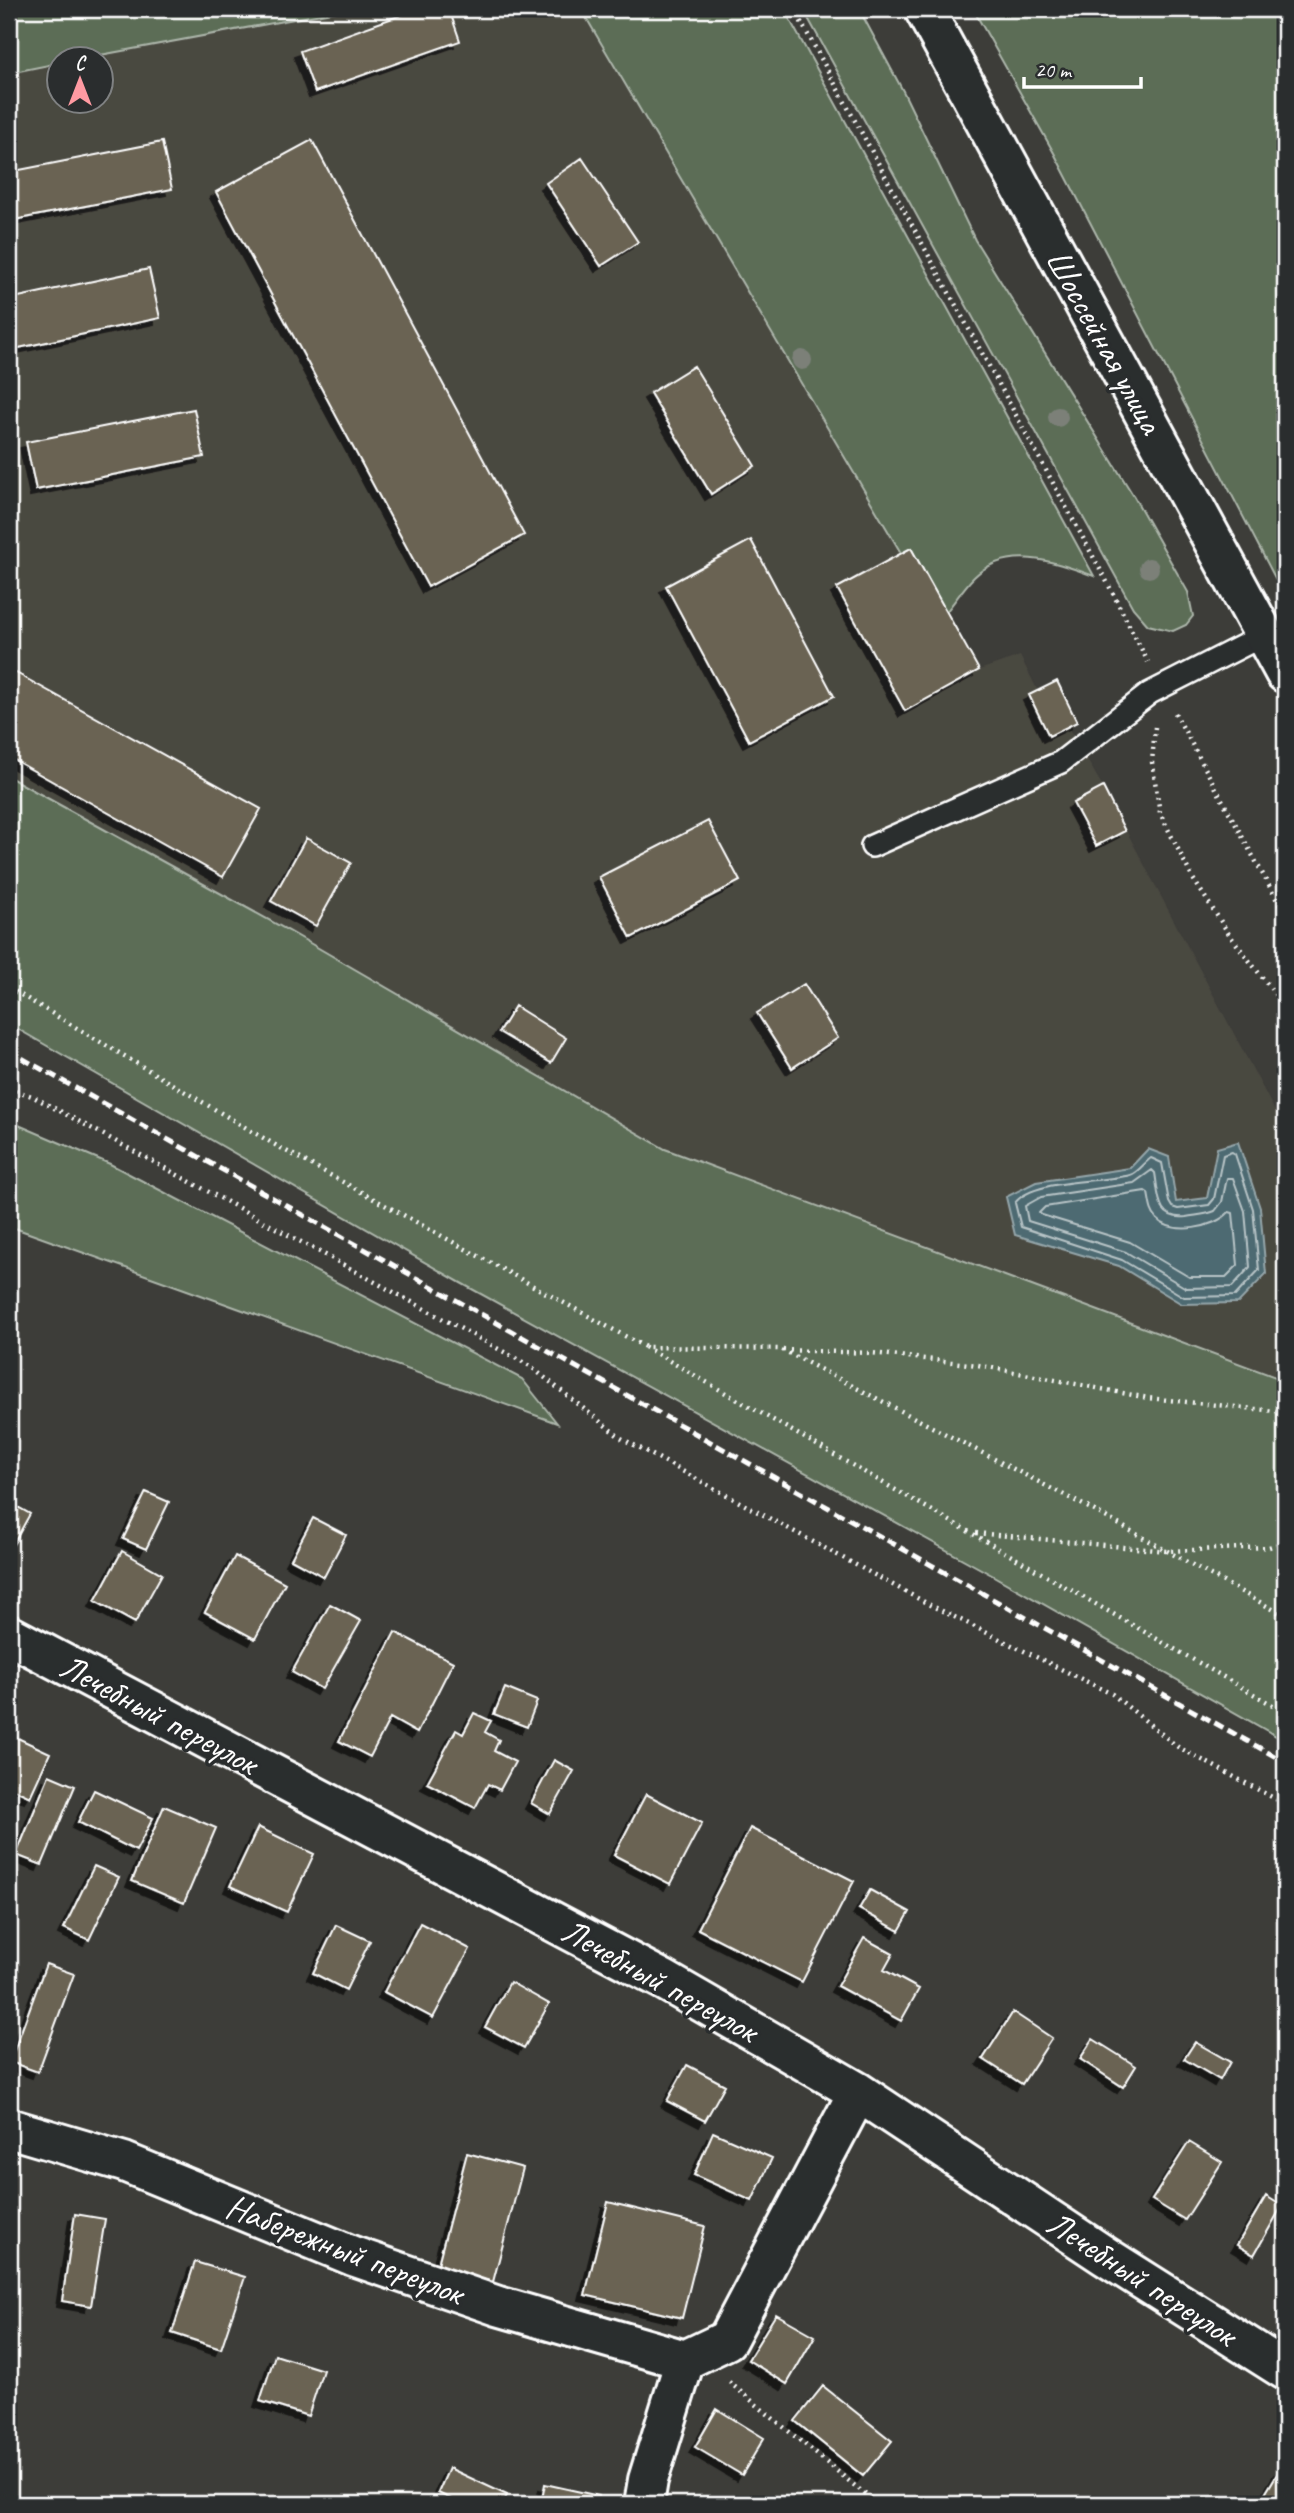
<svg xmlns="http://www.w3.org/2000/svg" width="1294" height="2513" viewBox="0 0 1294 2513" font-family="Caveat,sans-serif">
  <defs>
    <filter id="shadow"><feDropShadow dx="-6" dy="6" stdDeviation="0" flood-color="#0009"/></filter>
  </defs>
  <rect width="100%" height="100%" fill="#3d3d39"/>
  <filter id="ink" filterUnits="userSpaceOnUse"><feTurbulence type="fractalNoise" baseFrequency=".0143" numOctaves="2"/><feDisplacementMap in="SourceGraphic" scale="14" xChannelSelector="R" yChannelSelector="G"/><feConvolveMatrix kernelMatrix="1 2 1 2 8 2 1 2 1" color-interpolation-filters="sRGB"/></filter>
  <g filter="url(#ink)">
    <path fill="#4a4841" d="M348,9H581L901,552L911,548L979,670L1020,656L1038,691L1057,681L1077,722L1068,727L1103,787L1285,1130V1374L1278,1378L665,1149L289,931L9,781V73L59,63L60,102H102V60L80,59Z"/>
    <path fill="#5b6d57" stroke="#adb6ab" stroke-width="2" d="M9,9H348L79,59L60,60L59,63L9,73Z
      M581,9H784L1094,576C1055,562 1009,544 974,577C964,587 955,601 946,612L911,548L901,553Z
      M803,9H859L903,91L975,240L1133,495L1188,592L1193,616L1186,625L1173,631L1148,625L1133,608Z
      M973,9H1285V597L1054,153Z
      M9,777L289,931L665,1149L1278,1378L1285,1374V1741L990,1574L461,1283L9,1024Z
      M9,1121L110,1164L522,1379L557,1423L9,1226Z"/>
    <path fill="#4e6b72" stroke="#95a6aa" stroke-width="2" d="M1238,1142L1260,1208L1266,1274L1238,1303L1182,1304L1119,1266L1015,1235L1006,1197L1036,1182L1130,1168L1148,1149L1169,1157L1176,1202L1207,1198L1217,1148Z"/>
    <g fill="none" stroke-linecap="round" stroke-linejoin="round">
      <path stroke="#b8c4c7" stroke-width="2" d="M1232,1152L1235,1154L1253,1209L1259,1270L1235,1296L1184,1297L1122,1260L1021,1227L1015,1203C1032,1179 1101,1183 1130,1175C1138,1173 1144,1163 1151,1158L1162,1163L1169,1202L1172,1207L1178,1209L1209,1205L1214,1199L1223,1155Z
        M1152,1170L1155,1173C1159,1195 1156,1220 1186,1217C1196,1215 1206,1215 1215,1211L1222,1202L1227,1178H1233L1245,1211L1250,1267L1232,1287L1186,1288L1126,1252L1028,1221L1025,1206L1041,1197L1134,1183Z
        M1145,1191L1148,1193C1150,1202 1150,1212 1157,1219C1173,1236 1215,1228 1229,1212L1233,1213L1238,1265L1226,1277H1189L1130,1242L1042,1215L1039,1213L1045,1207Z"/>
    </g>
    <path fill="#6a6353" stroke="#fff" stroke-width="2" filter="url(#shadow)" d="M418,9H449L460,41L315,92L300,51Z
      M312,140L524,535L428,587L216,192Z
      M162,142L172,189L9,221V172Z
      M582,158L638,242L601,266L546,183Z
      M149,269L160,318L9,350V299Z
      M694,366L755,466L711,494L650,393Z
      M194,409L204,457L36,490L26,442Z
      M751,540L834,696L749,741L666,586Z
      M911,548L979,670L905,711L837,588Z
      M9,669L261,809L223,877L9,757Z
      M1057,681L1077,722L1049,736L1029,695Z
      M1103,787L1125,831L1096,846L1073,803Z
      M708,821L740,881L631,938L599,877Z
      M306,838L351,863L316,926L271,901Z
      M804,984L838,1038L792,1068L757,1013Z
      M515,1006L566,1038L551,1063L499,1032Z
      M146,1492L169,1502L146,1549L123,1539Z
      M9,1502L30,1514L9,1552Z
      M313,1518L346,1535L324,1577L291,1559Z
      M122,1551L162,1574L135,1623L95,1601Z
      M235,1556L285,1583L255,1639L205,1612Z
      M330,1604L361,1621L322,1689L292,1672Z
      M395,1632L453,1662L417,1733L390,1718L370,1757L339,1741Z
      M505,1688L537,1701L527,1727L494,1714Z
      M474,1713L491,1721L485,1732L499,1740L494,1751L515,1762L500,1790L488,1784L475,1808L427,1783L456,1730L463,1734Z
      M9,1734L50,1753L30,1797L9,1787Z
      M554,1760L574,1771L550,1814L531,1803Z
      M49,1775L75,1786L42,1865L16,1855Z
      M94,1790L153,1818L136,1851L78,1822Z
      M646,1794L702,1823L670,1884L614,1855Z
      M164,1806L216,1828L184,1903L132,1881Z
      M258,1827L314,1854L287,1912L230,1886Z
      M750,1828L854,1881L802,1982L698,1929Z
      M94,1866L119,1877L89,1940L64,1928Z
      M870,1890L910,1912L899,1931L859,1909Z
      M420,1923L470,1949L433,2018L384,1992Z
      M336,1925L370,1941L346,1990L313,1973Z
      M864,1938L893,1954L884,1970L919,1989L901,2021L837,1986Z
      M46,1964L74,1974L38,2072L10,2062Z
      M510,1982L549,2004L524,2048L485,2027Z
      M1013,2012L1052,2038L1022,2084L983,2059Z
      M1093,2039L1136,2066L1123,2087L1080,2059Z
      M1195,2042L1230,2062L1220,2080L1184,2059Z
      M687,2065L725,2085L705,2121L667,2101Z
      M713,2132L772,2158L752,2201L694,2175Z
      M1189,2142L1222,2162L1185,2220L1152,2200Z
      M467,2153L523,2168L493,2282L437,2268Z
      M1266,2196L1282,2206L1254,2255L1237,2245Z
      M608,2202L705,2226L682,2318L585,2295Z
      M75,2214L105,2219L91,2306L62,2301Z
      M195,2262L245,2277L221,2349L172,2333Z
      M776,2314L815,2336L787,2384L748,2360Z
      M275,2355L323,2370L308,2416L260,2401Z
      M823,2386L892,2441L863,2476L795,2421Z
      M717,2409L764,2438L742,2475L695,2447Z
      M449,2468L507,2495L503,2504H462L438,2493Z
      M1280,2469L1285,2472V2504H1259Z
      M545,2484L599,2496L597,2504H541Z"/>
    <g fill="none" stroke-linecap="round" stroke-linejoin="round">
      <g stroke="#fff" stroke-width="26">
        <path id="service" d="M872,846L1061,762L1150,693L1264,635"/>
      </g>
      <g stroke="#fff" stroke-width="44">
        <path id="minor" d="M9,1635L662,1979L858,2092L1105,2256L1285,2370
          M9,2128L124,2162L353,2256L498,2306L685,2360
          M644,2504L648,2480L685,2360L727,2340L858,2092"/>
      </g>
      <g stroke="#fff" stroke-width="44">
        <path id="secondary" d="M924,9L1285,673"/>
      </g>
      <path stroke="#fff" stroke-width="4.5" stroke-dasharray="2 5" stroke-linecap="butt" d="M794,9L1106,580L1148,662
        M1175,713L1285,915
        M1155,727L1152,762L1160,813L1192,877L1229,934L1285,1007
        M9,988L277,1146L645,1347L781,1349L1093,1510L1285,1616
        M9,1088L32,1096L530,1366L621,1438L930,1605L1112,1694L1178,1747L1285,1804
        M645,1347L1285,1712
        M783,1350L872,1353L978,1365L1148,1398L1285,1412
        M976,1533L1167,1551L1269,1547L1285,1542
        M729,2382L877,2504"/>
      <use href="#service" stroke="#2a2d2e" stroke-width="21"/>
      <use href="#minor" stroke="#2a2d2e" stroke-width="38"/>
      <use href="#secondary" stroke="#2a2d2e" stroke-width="38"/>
      <path stroke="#fff" stroke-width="5" stroke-dasharray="10 5" stroke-linecap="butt" d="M9,1051L1285,1762"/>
    </g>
    <g fill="#7b8078">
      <circle cx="802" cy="360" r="10"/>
      <circle cx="1058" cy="417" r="10"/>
      <circle cx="1149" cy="568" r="10"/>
    </g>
  </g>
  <g text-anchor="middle" stroke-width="7" stroke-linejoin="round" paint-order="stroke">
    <g font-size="35" fill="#fff" stroke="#2a2d2e">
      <text transform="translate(1105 341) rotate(61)" y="12">Шоссейная улица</text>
      <text transform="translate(159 1714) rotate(28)" y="12">Лечебный переулок</text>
      <text transform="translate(660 1980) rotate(29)" y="12">Лечебный переулок</text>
      <text transform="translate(345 2249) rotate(21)" y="12">Набережный переулок</text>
      <text transform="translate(1142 2278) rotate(33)" y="12">Лечебный переулок</text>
    </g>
  </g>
  <rect width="1294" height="2513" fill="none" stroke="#2a2d2e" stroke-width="35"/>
  <rect x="18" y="18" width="1259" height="2478" fill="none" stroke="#fff" stroke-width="2.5" filter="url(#ink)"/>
  <g transform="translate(80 80)"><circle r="33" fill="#2a2d2e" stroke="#7f8182" stroke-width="2"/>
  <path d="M0-5L12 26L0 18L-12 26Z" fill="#ff9aa2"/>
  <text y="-10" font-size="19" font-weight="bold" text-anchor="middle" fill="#ffffff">С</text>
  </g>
  <path d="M1024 77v10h117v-10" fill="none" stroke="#ffffff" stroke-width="3.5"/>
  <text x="1035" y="77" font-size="21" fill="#ffffff" stroke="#2a2d2e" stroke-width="5" paint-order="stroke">20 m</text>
</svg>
